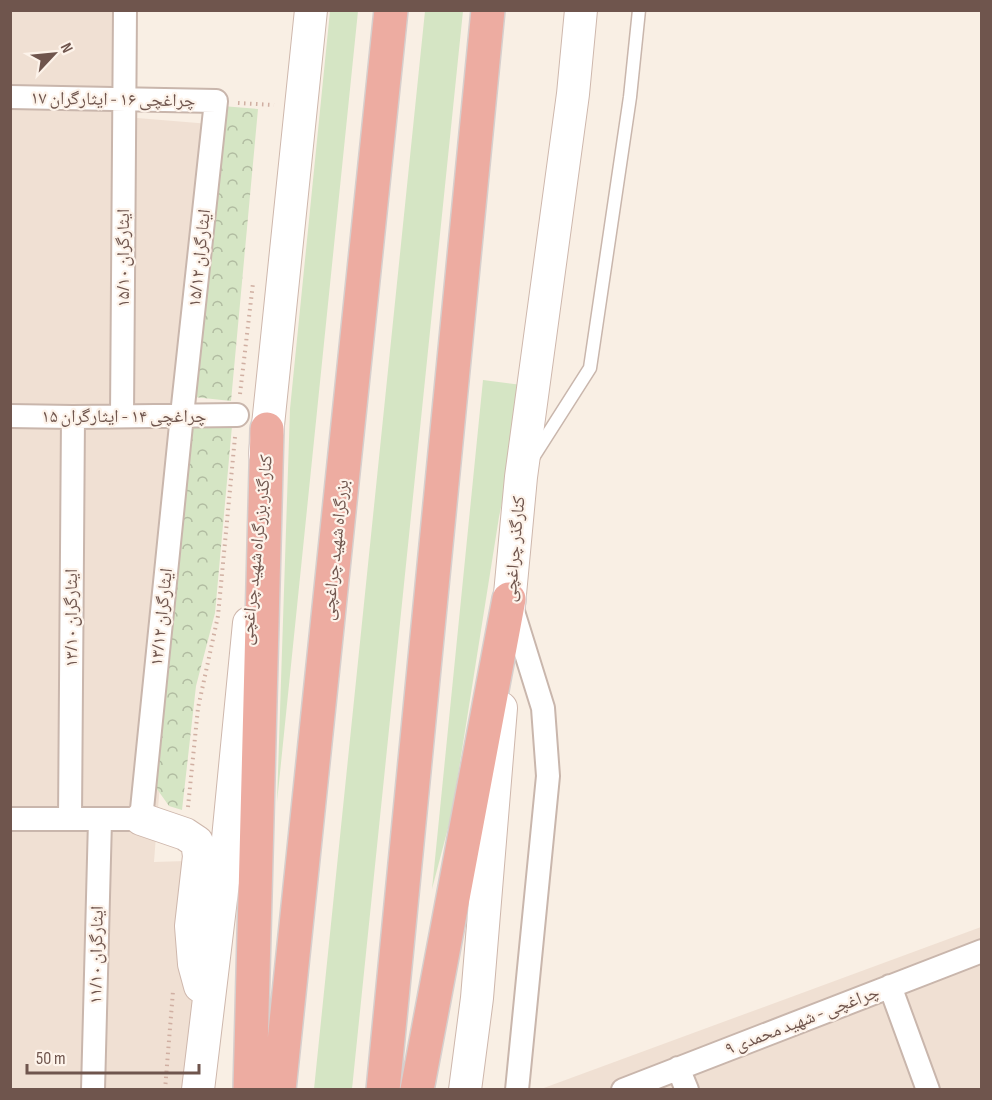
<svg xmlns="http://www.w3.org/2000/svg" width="992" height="1100" viewBox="0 0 992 1100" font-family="'Sofia Sans Condensed','Noto Naskh Arabic',sans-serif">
  <defs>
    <pattern id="forest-crowns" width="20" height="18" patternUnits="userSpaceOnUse" patternTransform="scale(1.5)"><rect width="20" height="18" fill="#d5e5c4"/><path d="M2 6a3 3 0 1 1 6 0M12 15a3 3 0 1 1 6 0" fill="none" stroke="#b1bca1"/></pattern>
  </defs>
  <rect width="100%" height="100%" fill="#f9efe4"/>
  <path fill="#f0e0d3" d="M10,11H134L137,118L210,124L154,862L219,860L193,1089H11Z
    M981,927V1089L541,1090V1089Z"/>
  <path fill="#d5e5c4" d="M330,11H358L277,802L290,409Z
    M425,11H463L352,1089H314Z
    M483,380L522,385L515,438L499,517L452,813L432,889Z"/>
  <path fill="url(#forest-crowns)" d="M222,106L258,109L231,401L194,397Z
    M189,424L232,426L215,613L196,686L182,810L169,806L157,789V759Z"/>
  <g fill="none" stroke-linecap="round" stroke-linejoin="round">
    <g stroke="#c9b6ac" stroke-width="15">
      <path id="lane" d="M532,459L590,368L630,97L639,10"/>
    </g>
    <g stroke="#c9b6ac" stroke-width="26">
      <path id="street" d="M10,97L216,101L182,415L141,819H10
        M10,416L73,417L237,415
        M122,416L125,10
        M511,605L543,708L548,776L517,1090
        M70,819L73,417
        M890,986L928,1090
        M678,1068L687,1090
        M93,1090L100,820
        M623,1090L982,951"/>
    </g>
    <g stroke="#ceb7ac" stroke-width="34">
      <path id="secondary" d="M265,454L311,10
        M507,626L521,477L573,94L581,10
        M141,819L185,834L197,842L199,856L191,926L194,964L200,986
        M198,1090L227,849L249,623
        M465,1090L477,998L501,708"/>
    </g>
    <g stroke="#d7cfcd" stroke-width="36">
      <path id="highway" d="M250,1090L267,429
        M279,1090L391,10
        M383,1090L488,10
        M417,1090L509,599"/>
    </g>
    <path stroke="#d0afa2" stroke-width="4" stroke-dasharray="1.5 4.5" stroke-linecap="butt" d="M238,103L274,105
      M240,394L253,283
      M188,807L198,708L218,616L235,437
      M165,1090L173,991"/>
    <use href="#lane" stroke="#fff" stroke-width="12"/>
    <use href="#street" stroke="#fff" stroke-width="22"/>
    <use href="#secondary" stroke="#fff" stroke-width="32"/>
    <use href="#highway" stroke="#edaca1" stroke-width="33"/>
  </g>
  <g text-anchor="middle" stroke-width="4.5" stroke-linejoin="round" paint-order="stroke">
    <g font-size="18" fill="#6f554d" stroke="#fdf3ea">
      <text transform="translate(113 99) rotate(1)" y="6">چراغچی ۱۶ - ایثارگران ۱۷</text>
      <text transform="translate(123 258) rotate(-90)" y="6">ایثارگران ۱۵/۱۰</text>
      <text transform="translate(199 258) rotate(-84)" y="6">ایثارگران ۱۵/۱۲</text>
      <text x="124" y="422">چراغچی ۱۴ - ایثارگران ۱۵</text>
      <text transform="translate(514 549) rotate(-85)" y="6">کنارگذر چراغچی</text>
      <text transform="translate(256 550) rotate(-84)" y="6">کنارگذر بزرگراه شهید چراغچی</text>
      <text transform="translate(335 550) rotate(-84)" y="6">بزرگراه شهید چراغچی</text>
      <text transform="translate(161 617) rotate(-84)" y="6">ایثارگران ۱۳/۱۲</text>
      <text transform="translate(71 618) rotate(-90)" y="6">ایثارگران ۱۳/۱۰</text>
      <text transform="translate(96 955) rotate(-89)" y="6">ایثارگران ۱۱/۱۰</text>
      <text transform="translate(802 1020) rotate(-21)" y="6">۹ چراغچی - شهید محمدی</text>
    </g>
  </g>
  <rect width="992" height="1100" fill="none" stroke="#6f554d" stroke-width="24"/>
  <g transform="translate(54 54) rotate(64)" stroke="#fdf3ea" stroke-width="4.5" paint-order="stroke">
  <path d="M0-4.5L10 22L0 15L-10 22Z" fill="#6f554d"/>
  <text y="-9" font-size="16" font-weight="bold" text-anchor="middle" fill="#6f554d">N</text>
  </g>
  <path d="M27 1064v9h172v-9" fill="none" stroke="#6f554d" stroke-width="3"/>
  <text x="36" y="1064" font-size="18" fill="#6f554d" stroke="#fdf3ea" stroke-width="4.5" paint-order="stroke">50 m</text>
</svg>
